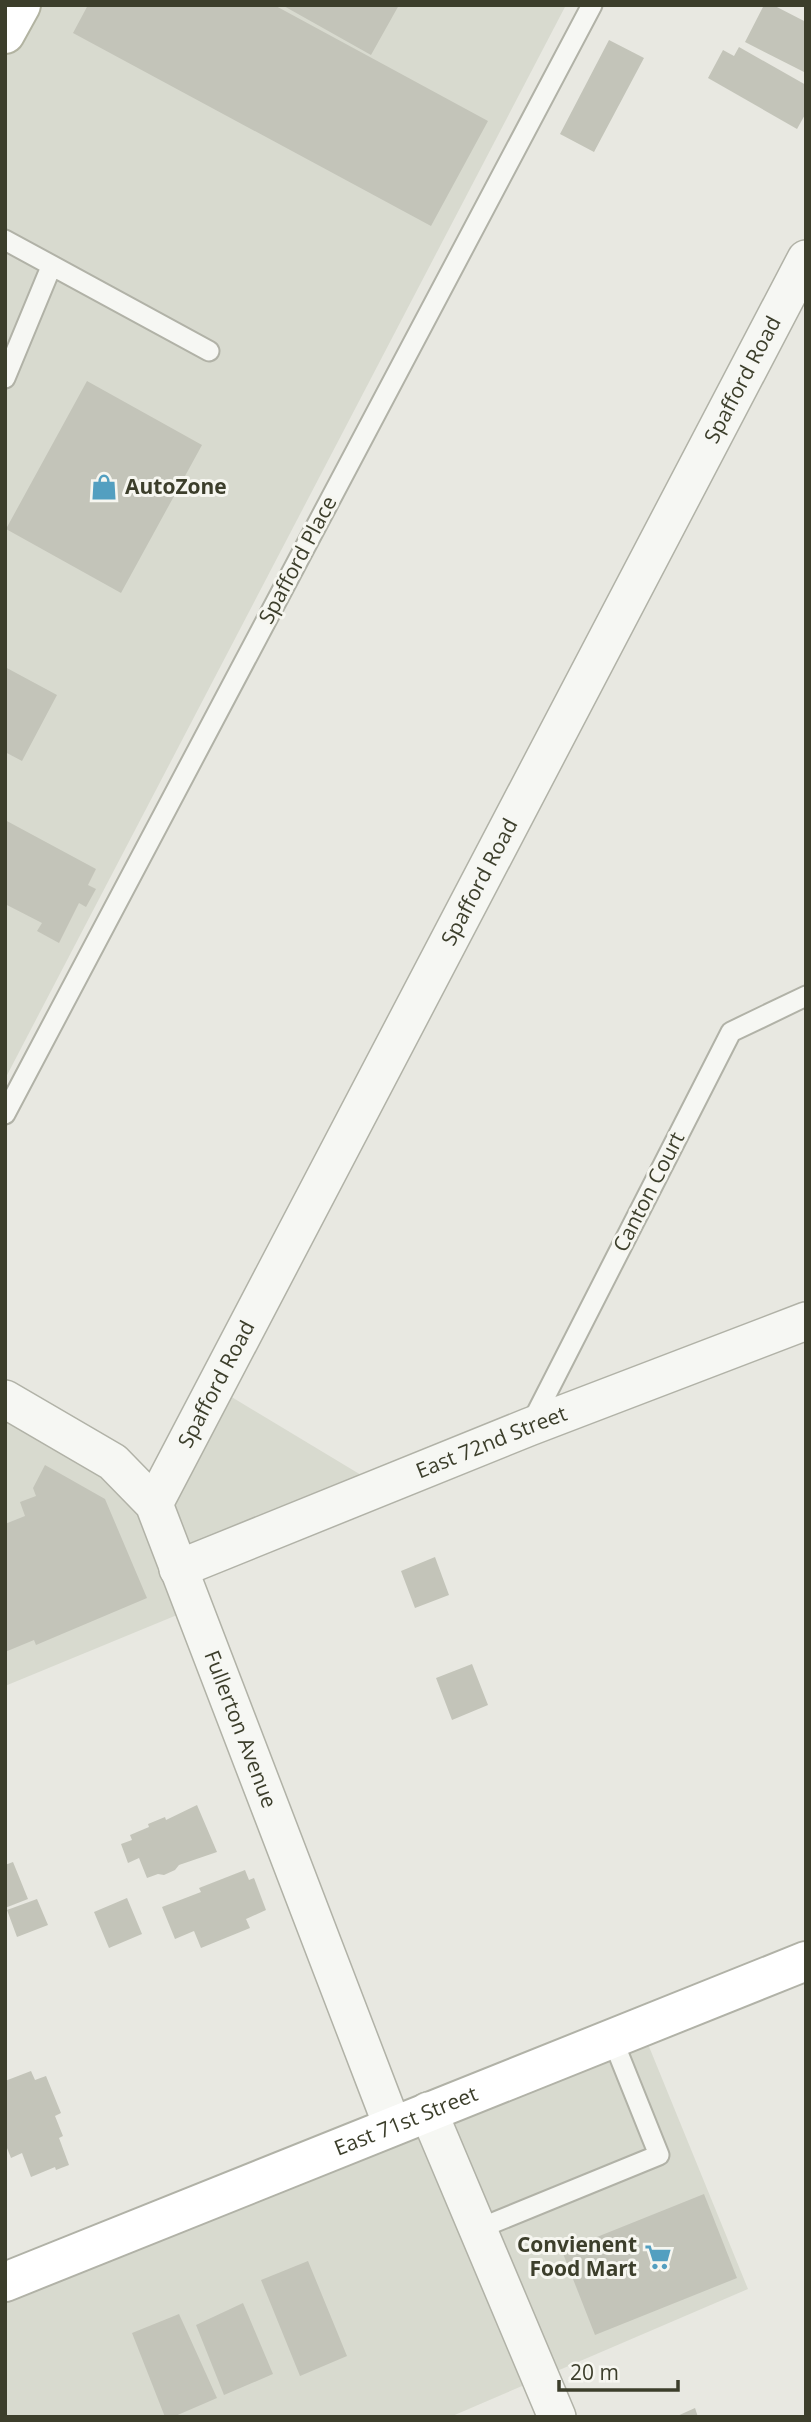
<svg xmlns="http://www.w3.org/2000/svg" width="811" height="2422" viewBox="0 0 811 2422" font-family="'Open Sans',sans-serif">
  <rect width="100%" height="100%" fill="#e8e8e1"/>
  <path fill="#d8dacf" d="M5,5H566L5,1079Z
    M215,1387L381,1487L179,1569L194,1608L5,1686V1399L153,1504Z
    M641,2027L748,2289L450,2417H5V2282Z"/>
  <path fill="#c3c4b9" d="M88,5H274L488,121L431,226L73,33Z
    M282,5H399L371,55Z
    M764,5H773L806,22V73L745,42Z
    M609,40L644,58L594,152L560,134Z
    M739,47L806,85V113L797,129L708,78L723,50L734,56Z
    M87,381L202,445L121,593L6,529Z
    M5,667L57,695L22,761L5,752Z
    M5,820L96,869L88,885L96,889L86,907L79,903L59,943L37,931L42,923L5,904Z
    M45,1465L105,1499L147,1598L36,1645L34,1640L5,1652V1524L25,1516L20,1502L36,1496L33,1488Z
    M435,1557L449,1595L415,1608L401,1571Z
    M472,1664L488,1705L452,1720L436,1678Z
    M197,1805L217,1852L179,1865L175,1870L164,1875L158,1874L147,1878L139,1858L128,1863L121,1844L132,1840L130,1835L149,1827L148,1824L165,1817L166,1820Z
    M13,1862L28,1899L5,1908V1865Z
    M245,1870L249,1880L254,1878L266,1910L246,1919L250,1928L201,1948L194,1931L175,1939L162,1907L201,1892L199,1888Z
    M127,1898L142,1934L109,1948L94,1912Z
    M37,1899L48,1925L17,1937L7,1910Z
    M31,2071L35,2080L46,2076L61,2113L55,2116L63,2136L59,2138L69,2165L56,2170L55,2167L31,2177L22,2153L11,2158L5,2143V2081Z
    M704,2194L737,2278L595,2335L562,2251Z
    M308,2261L347,2356L300,2376L261,2280Z
    M243,2303L273,2374L224,2395L196,2325Z
    M179,2314L217,2398L173,2417H165L132,2333Z
    M695,2408L698,2417H675Z"/>
  <g fill="none" stroke-linecap="round" stroke-linejoin="round">
    <g stroke="#b1b2a7" stroke-width="23">
      <path id="service" d="M5,240L209,351
        M5,378L51,267
        M5,1114L592,5
        M530,1426L731,1032L806,996
        M478,2229L659,2155L612,2038"/>
    </g>
    <g stroke="#b1b2a7" stroke-width="40">
      <g id="minor">
        <path id="s1" d="M5,1399L113,1462L154,1504L392,2125"/>
        <path id="s2" d="M154,1504L806,259"/>
        <path id="s3" d="M178,1569L529,1427L806,1321"/>
        <path d="M428,2111L557,2417"/>
      </g>
    </g>
    <g stroke="#b1b2a7" stroke-width="42">
      <g id="secondary">
        <path id="s4" d="M5,2282L806,1961"/>
      </g>
    </g>
    <g stroke="#b2b3a1" stroke-width="42">
      <path id="primary" d="M5,34L21,5"/>
    </g>
    <use href="#service" stroke="#f6f7f3" stroke-width="19"/>
    <use href="#minor" stroke="#f6f7f3" stroke-width="37"/>
    <use href="#secondary" stroke="#fff" stroke-width="38"/>
    <use href="#primary" stroke="#fff" stroke-width="38"/>
  </g>
  <defs>
    <g id="shop-bare" transform="scale(2.1)"><path d="M-5-2.5h2.3a2.7 3.5 0 0 1 5.4 0H5L5.5 6h-11ZM-1.5-2.5h3a1.5 2.3 0 0 0-3 0Z" fill="#539fc0" stroke="#f6f6f0" stroke-width="2.5" paint-order="stroke"/></g>
    <g id="supermarket-bare" transform="scale(2.1)"><path d="M-6-5.5h2.5l.6 2H6L4.5 2H-2.5L-4.4-4H-6ZM-1.5 3.2a1.3 1.3 0 1 0 .1 0ZM3 3.2a1.3 1.3 0 1 0 .1 0Z" fill="#539fc0" stroke="#f6f6f0" stroke-width="2.5" paint-order="stroke"/></g>
  </defs>
  <g fill-rule="evenodd">
    <use href="#shop-bare" x="104" y="487"/>
    <use href="#supermarket-bare" x="658" y="2257"/>
  </g>
  <g text-anchor="middle" stroke-width="6" stroke-linejoin="round" paint-order="stroke">
    <g font-size="21" fill="#3c3e2b" stroke="#f6f6f0">
      <text dy="7" stroke="none"><textPath href="#s2" startOffset="1269">Spafford Road</textPath></text>
      <text transform="translate(298 560) rotate(-62)" y="7">Spafford Place</text>
      <text dy="7" stroke="none"><textPath href="#s2" startOffset="702">Spafford Road</textPath></text>
      <text transform="translate(649 1192) rotate(-63)" y="7">Canton Court</text>
      <text dy="7" stroke="none"><textPath href="#s2" startOffset="135">Spafford Road</textPath></text>
      <text dy="7" stroke="none"><textPath href="#s3" startOffset="338">East 72nd Street</textPath></text>
      <text dy="7" stroke="none"><textPath href="#s1" startOffset="425">Fullerton Avenue</textPath></text>
      <text dy="7" stroke="none"><textPath href="#s4" startOffset="432">East 71st Street</textPath></text>
    </g>
    <g font-size="21" font-weight="bold" fill="#3c3e2b" stroke="#f6f6f0" text-anchor="start">
      <text x="125" y="494">AutoZone</text>
      <text x="637" y="2252" text-anchor="end">Convienent<tspan x="637" dy="24">Food Mart</tspan></text>
    </g>
  </g>
  <rect width="811" height="2422" fill="none" stroke="#3c3e2b" stroke-width="14"/>
  <path d="M559 2380v10h119v-10" fill="none" stroke="#3c3e2b" stroke-width="3.5"/>
  <text x="570" y="2380" font-size="21" fill="#3c3e2b" stroke="#f6f6f0" stroke-width="5" paint-order="stroke">20 m</text>
</svg>
